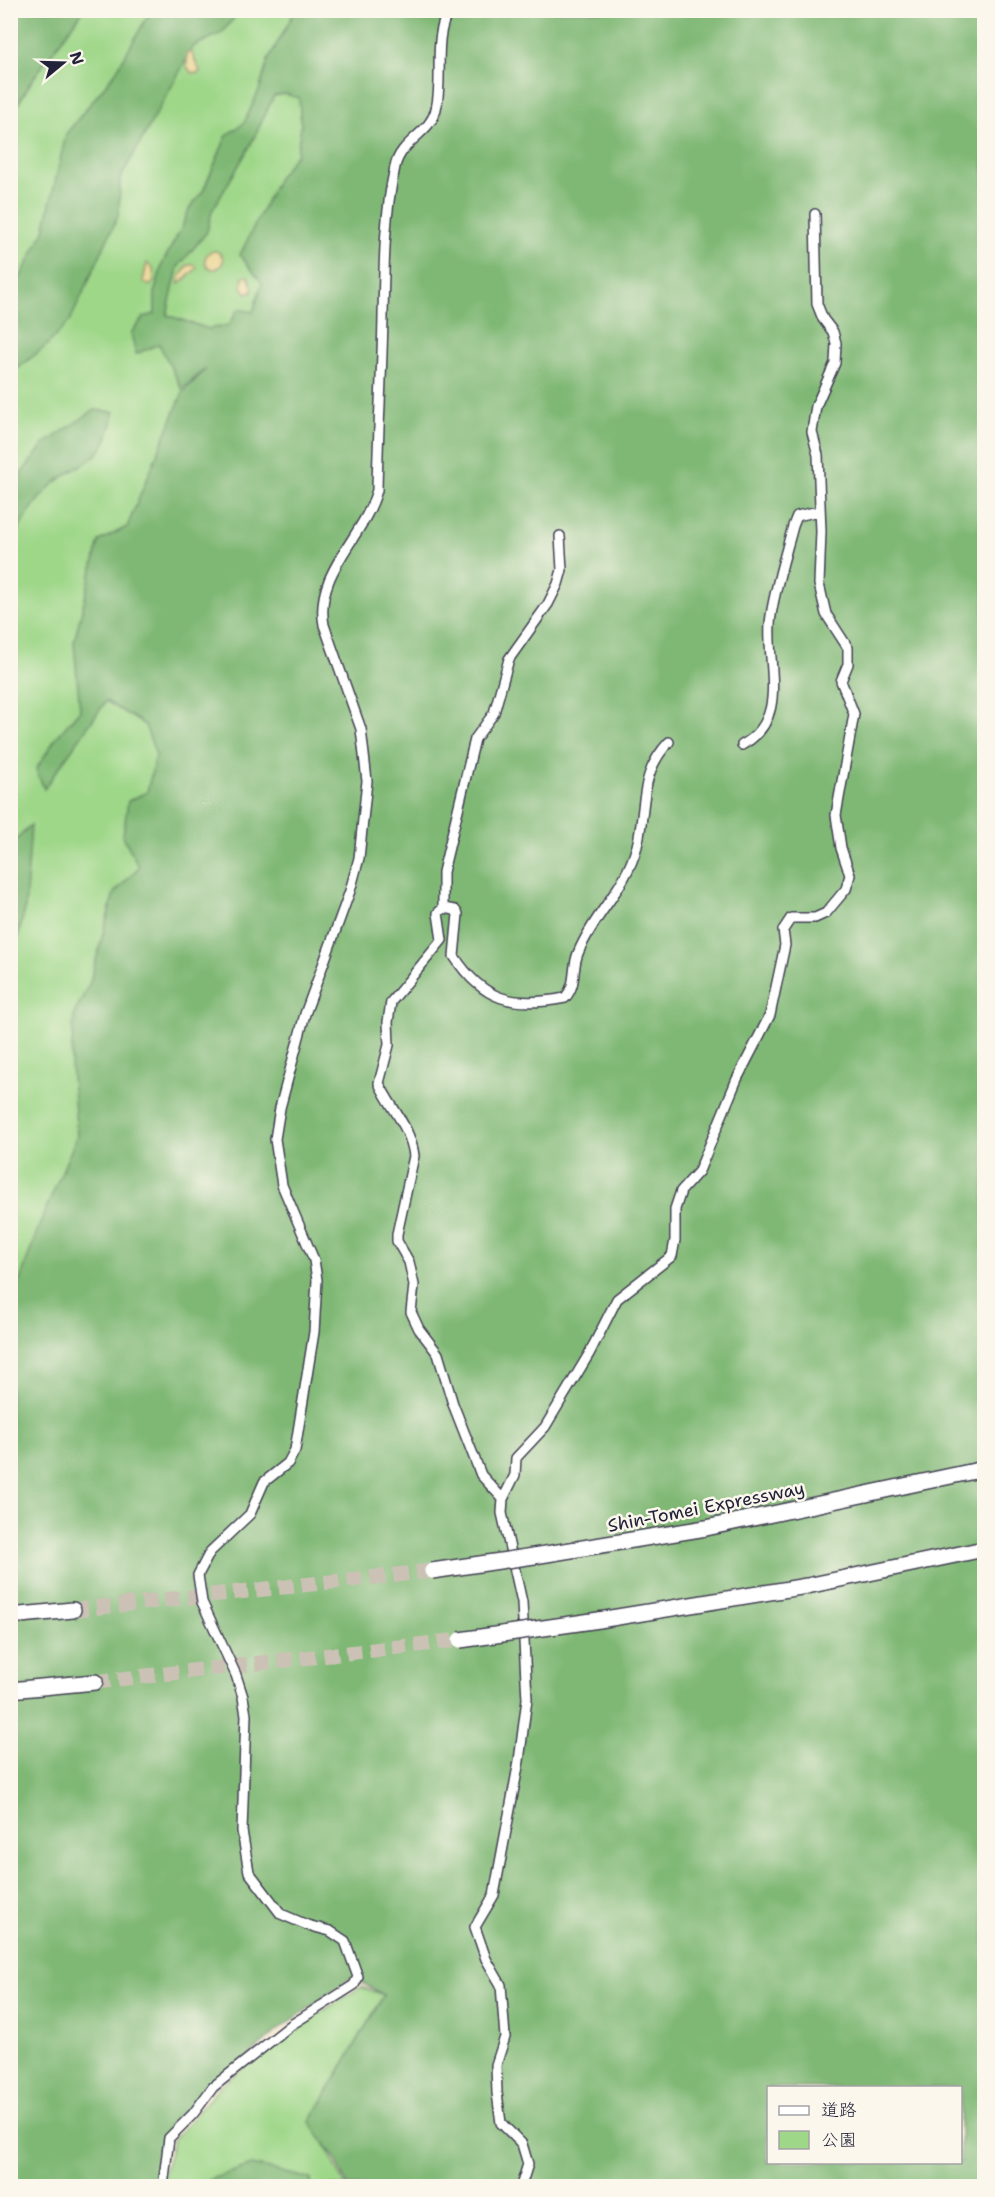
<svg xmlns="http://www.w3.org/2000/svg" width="995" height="2197" viewBox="0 0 995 2197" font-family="'Shantell Sans','Klee One',sans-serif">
  <rect width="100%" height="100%" fill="#fbf7ec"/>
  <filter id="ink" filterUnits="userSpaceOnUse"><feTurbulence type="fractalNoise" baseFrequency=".0167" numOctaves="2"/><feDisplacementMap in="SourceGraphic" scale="12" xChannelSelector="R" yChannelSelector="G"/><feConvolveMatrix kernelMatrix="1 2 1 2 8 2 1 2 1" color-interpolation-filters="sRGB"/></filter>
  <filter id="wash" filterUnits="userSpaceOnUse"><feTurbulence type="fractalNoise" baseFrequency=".008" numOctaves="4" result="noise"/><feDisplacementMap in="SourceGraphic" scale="24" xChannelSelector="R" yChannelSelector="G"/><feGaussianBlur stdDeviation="1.35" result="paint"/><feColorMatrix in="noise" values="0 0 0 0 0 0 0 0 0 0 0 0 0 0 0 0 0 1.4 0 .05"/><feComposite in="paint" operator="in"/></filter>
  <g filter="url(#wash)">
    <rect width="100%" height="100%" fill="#f5ead3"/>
    <path fill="#9fd789" stroke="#607c62" stroke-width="1.5" d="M11,11H320L321,143L88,1154L11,1402Z
      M361,1987L384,1995L312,2119L346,2186H311V2179H211L200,2186H161L173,2140L220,2086L298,2026Z"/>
    <path fill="#7fb875" stroke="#506d58" stroke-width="1.5" fill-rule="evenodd" d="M11,10L83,11L32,80L11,116Z
      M157,11H234V18L222,33L194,46L120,179L119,214L70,321L45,347L16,370L11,379V292H13L44,231L66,134L115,73L147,17Z
      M295,11H984V2186H348L336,2160L310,2122L384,1995L352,1977L277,2031L190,2107L165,2136L159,2186H11L10,1309L40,1223L77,1136L71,1064L74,1014L90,982L114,893L139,867L123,836L128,801L147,792L156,755L145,725L106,701L44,789L36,769L56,738L80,710L74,642L99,541L127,527L183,392L206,369L182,389L159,344L136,354L131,333L144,317L155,314V290L163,262L182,227L189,209L203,191L227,135L244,123L260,88L268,60ZM285,94L299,98L301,125L297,153L278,178L240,255L262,283L253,312L238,309L229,325L209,329L167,315L178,267L207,232L212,211L250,146L274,96ZM768,2088H960V2162H768Z
      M94,410L114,412C105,469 82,456 48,489C38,499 24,518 18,531C13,543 13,560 11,572V487L44,444Z
      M31,825L25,909L11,962V845Z
      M252,2165L311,2179V2186H200L211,2179Z"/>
    <path fill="#eeda9e" stroke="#887e6c" stroke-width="1.5" d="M191,52L200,71L198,73H192L187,67V53Z
      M205 260a9 9 0 1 1 18 0a9 9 0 1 1-18 0Z
      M147,263L153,268L154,281L150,286L143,281Z
      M188,265H195L197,268L179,284V278Z
      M248,276L253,289L251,293H246L242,286L243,277Z"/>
  </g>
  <g filter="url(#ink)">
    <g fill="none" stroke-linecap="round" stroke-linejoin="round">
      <path stroke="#cbc2b5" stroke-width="15" stroke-dasharray="15 8" stroke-linecap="butt" d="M73,1610L432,1571
        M95,1682L460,1640"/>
      <g stroke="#424052" stroke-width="12">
        <path id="minor" d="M742,745C789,720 767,666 770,624C772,597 786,553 793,526L797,516L819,511
          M443,908L455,910L458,914L454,956C483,1001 513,1008 565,998C578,983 571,967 579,951C595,913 626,888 637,846C647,807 638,775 669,742
          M503,1499L481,1475L453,1404L438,1354L419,1329L411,1312L414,1285L409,1262L397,1241V1234L414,1156C411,1128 390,1107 379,1083L389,1045L388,1022L391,1002L442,940L438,913L443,908V872L475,739L494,713L509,659L548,604L558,584L562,570L560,536
          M163,2186L169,2138L193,2114L213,2087L291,2025L354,1985L358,1977L345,1941L330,1931L307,1925L281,1914L249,1872L242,1831L246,1715L243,1697L236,1675L202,1602L198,1575L210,1552L250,1514L264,1482L288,1463L295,1450L314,1332L317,1280L314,1260L282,1185L275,1139L280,1108L305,1014L350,891L359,858L367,781L361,729L324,625C314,572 364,538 377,490C378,432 382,375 383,317C384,267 384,216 395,167C400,141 431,133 436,109C444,77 432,39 449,10
          M521,2186L528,2164L522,2144L501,2123L497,2093L496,2065L505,2037L501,1985L486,1959L475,1927L494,1895L519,1761L527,1699L522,1602L502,1513L503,1499L515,1475L516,1458L545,1427L589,1354L617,1299L672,1256L675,1240V1209L681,1191L699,1171L737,1079L770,1015L785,945L783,930L791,918H815L826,913L846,889L850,875L841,848L836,815L854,714L841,681L848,664V648L826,614L819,584L821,531L818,455L812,432L816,406L835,363L836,343L833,332L823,319L817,304L815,214"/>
      </g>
      <g stroke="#424052" stroke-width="18">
        <path id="highway" d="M534,1556L706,1528L984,1469
          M10,1616L73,1610
          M599,1620L807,1586L984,1549
          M10,1690L95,1682"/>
      </g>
      <use href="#minor" stroke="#fff" stroke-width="9"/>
      <use href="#highway" stroke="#fff" stroke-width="15"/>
      <g stroke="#424052" stroke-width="18" stroke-linecap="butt">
        <path id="highway-bridge" d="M432,1571L534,1556
          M460,1640L599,1620"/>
      </g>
      <use href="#highway-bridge" stroke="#fff" stroke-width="15"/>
    </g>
  </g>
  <g text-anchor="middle" stroke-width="5" stroke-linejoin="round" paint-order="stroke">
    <g font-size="18" fill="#22223b" stroke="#fbf7ec">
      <text transform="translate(706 1507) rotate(-11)" y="6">Shin-Tomei Expressway</text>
    </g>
  </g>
  <rect width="995" height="2197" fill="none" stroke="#fbf7ec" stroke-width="36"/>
  <rect x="767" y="2086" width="195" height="78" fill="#fbf7ec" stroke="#a4a2a5" stroke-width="1.5"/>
  <rect x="779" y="2106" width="30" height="9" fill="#ffffff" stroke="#a4a2a5" stroke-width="1.5"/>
  <text x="821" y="2116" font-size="18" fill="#22223b">道路</text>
  <rect x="779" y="2131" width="30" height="18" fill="#9fd789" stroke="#a4a2a5" stroke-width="1.5"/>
  <text x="821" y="2146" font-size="18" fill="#22223b">公園</text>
  <g transform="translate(63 63) rotate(71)" stroke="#fbf7ec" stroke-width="4.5" paint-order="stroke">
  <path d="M0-4.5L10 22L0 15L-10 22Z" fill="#22223b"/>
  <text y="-9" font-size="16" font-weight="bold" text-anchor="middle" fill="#22223b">N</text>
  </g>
</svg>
